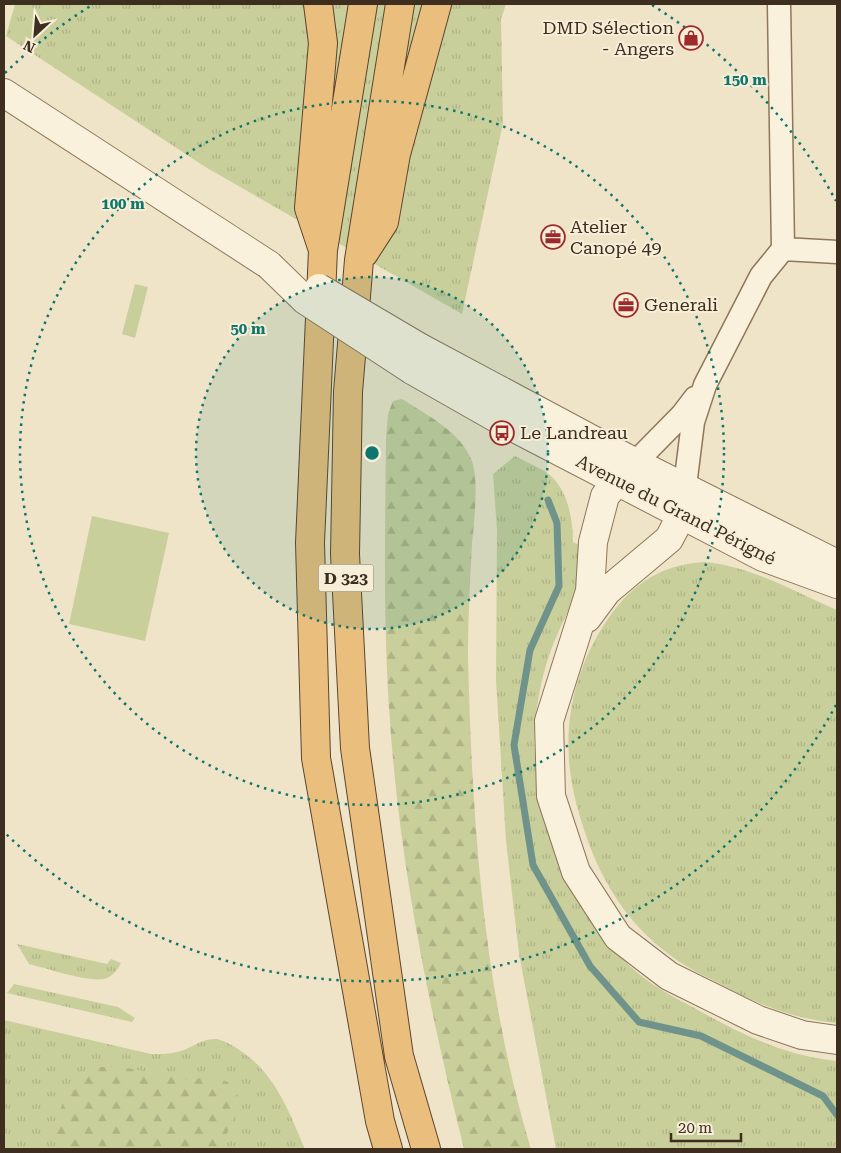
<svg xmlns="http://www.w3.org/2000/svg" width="841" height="1153" viewBox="0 0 841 1153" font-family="'Roboto Serif',serif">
  <defs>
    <pattern id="grass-tufts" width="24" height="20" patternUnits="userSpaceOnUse" patternTransform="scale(1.25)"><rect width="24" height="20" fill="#c9cf9b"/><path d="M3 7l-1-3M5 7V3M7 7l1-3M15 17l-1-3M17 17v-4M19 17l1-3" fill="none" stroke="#aeb285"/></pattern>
    <pattern id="forest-firs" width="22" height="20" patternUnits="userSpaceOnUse" patternTransform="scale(1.25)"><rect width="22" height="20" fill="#c9cf9b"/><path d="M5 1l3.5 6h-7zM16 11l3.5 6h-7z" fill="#aeb285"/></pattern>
  </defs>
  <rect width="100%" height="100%" fill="#f0e4c8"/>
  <path fill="url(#grass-tufts)" d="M15,4H506L501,19L503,123L462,314L207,168L6,36Z
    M515,456C524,461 534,465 543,470C567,484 573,517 573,542L582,546C581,559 580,572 578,584C574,602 565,616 558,633C545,661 538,693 535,724C532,753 538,778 544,806C559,877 591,940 651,983C668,995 688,1004 707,1015C749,1038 789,1056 837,1061V1149H556L519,954L506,841L496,680L497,530L493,474Z
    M704,562C751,566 795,592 837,610V1023C794,1019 758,1005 720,984C705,976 689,969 674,958C621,921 593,867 577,806C560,745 568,683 602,628C627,588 656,565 704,562Z
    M17,944L107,964L111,959L121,963C118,969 114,975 107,978C92,984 46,968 29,964Z
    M14,984L118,1007L135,1018L132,1022L7,993Z
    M4,1020L151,1054C161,1054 171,1054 181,1051C193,1047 203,1038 217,1039C225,1041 234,1046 241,1051C276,1075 289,1112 305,1149H4Z"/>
  <path fill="url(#forest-firs)" d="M402,399C427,415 461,432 472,461C479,480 474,524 472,544C470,581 468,618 468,655C472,821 483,990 531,1149H464C429,1008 400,867 390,722C383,628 385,533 386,438L388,414L393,401Z
    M99,1067H122L189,1080L211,1076L228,1082L240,1099L221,1149H60C51,1126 61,1097 79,1080C84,1075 93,1071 99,1067Z"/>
  <path fill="#c9cf9b" d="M135,284L148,287L135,338L122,334Z
    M92,516L169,533L145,641L69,624Z"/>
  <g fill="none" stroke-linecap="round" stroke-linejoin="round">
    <path stroke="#6f938a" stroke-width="7" d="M548,500L557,523L559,586L530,650L514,745L533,865L590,966L639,1022L701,1036L823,1096L837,1115"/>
    <g stroke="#8d765c" stroke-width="25">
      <path id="minor" d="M779,4L783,249
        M623,475L682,415L695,398
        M683,502L693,422L705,385L761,276L783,249L837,252"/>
    </g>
    <g stroke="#8d765c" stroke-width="30">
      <path id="tertiary" d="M4,93L269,265
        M419,347L634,462L837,564
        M412,370L507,424L763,557L837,584
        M617,482L605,496L593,542L590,591L549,721L551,796L576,872L618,937L669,976L758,1020L802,1035L837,1040
        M587,618L607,591L669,539L682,514"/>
    </g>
    <g stroke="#5b4430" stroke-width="30">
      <path id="trunk" d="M318,4L323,43L309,208L322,247
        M363,4L323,250L310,543L316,758L380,1121L388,1149
        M400,4L359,260L348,392L345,554L355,748L399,1056L426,1149
        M364,253L384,222L396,154L437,4"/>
    </g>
    <use href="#minor" stroke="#faf1dc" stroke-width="22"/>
    <use href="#tertiary" stroke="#faf1dc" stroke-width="28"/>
    <use href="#trunk" stroke="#eabe7c" stroke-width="28"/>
    <g stroke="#8d765c" stroke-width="30" stroke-linecap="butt">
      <path id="tertiary-bridge" d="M269,265L305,300L412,370
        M319,288L419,347"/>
    </g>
    <use href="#tertiary-bridge" stroke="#faf1dc" stroke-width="28"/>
  </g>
  <circle cx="372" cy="453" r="176" fill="#0f766e" fill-opacity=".12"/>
  <g fill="none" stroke="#0f766e" stroke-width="2.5" stroke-dasharray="2.5 5">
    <circle cx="372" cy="453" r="176"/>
    <circle cx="372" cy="453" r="352"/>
    <path d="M836 705A528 528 0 0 1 5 833M5 73A528 528 0 0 1 92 5M652 5A528 528 0 0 1 836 201"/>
  </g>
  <defs>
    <g id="shop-ring" transform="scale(1.25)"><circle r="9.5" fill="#f7eed8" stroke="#9e2a2b" stroke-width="1.5"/><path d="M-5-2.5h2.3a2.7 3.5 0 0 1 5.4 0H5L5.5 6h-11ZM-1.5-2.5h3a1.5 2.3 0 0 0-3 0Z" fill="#9e2a2b"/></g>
    <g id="office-ring" transform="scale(1.25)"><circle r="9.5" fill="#f7eed8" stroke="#9e2a2b" stroke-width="1.5"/><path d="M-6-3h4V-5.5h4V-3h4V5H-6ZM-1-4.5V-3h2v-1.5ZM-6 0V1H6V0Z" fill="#9e2a2b"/></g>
    <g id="bus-ring" transform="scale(1.25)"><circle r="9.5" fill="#f7eed8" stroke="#9e2a2b" stroke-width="1.5"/><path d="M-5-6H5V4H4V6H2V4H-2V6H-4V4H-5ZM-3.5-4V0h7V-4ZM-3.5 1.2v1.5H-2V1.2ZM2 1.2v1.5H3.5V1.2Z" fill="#9e2a2b"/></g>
  </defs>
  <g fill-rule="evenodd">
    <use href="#shop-ring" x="691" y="38"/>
    <use href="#office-ring" x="553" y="237"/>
    <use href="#office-ring" x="626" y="305"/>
    <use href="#bus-ring" x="502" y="433"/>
  </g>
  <g text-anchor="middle" stroke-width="4" stroke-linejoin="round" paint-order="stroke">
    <rect fill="#f7eed8" stroke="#756857" stroke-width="1" x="318.5" y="564.5" width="55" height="27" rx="4"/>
    <g font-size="16" font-weight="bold" fill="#3d2e20">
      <text x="346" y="584">D 323</text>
    </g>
    <g font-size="18" fill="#3d2e20" stroke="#f7eed8" text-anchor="start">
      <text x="674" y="34" text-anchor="end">DMD Sélection<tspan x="674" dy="21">- Angers</tspan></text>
      <text x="570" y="233">Atelier<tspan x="570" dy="21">Canopé 49</tspan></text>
      <text x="644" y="311">Generali</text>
      <text x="520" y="439">Le Landreau</text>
    </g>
    <g font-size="18" fill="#3d2e20" stroke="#f7eed8">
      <text transform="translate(676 510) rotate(27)" y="6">Avenue du Grand Périgné</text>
    </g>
  </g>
  <circle cx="372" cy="453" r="8" fill="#0f766e" stroke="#f7eed8" stroke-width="2.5"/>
  <g font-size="15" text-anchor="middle" font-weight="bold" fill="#0f766e" stroke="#f7eed8" stroke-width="4" stroke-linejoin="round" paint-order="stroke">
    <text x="745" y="85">150 m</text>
    <text x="123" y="209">100 m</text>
    <text x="248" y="334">50 m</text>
  </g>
  <rect width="841" height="1153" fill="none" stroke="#3d2e20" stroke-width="10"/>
  <g transform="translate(35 35) rotate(206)" stroke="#f7eed8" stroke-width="4" paint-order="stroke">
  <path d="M0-4L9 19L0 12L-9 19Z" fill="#3d2e20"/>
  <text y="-8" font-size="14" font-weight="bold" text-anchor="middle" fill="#3d2e20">N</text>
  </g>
  <path d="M671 1133v8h70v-8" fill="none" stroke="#3d2e20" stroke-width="2.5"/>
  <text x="678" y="1133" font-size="15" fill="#3d2e20" stroke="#f7eed8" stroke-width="4" paint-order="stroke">20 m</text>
</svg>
